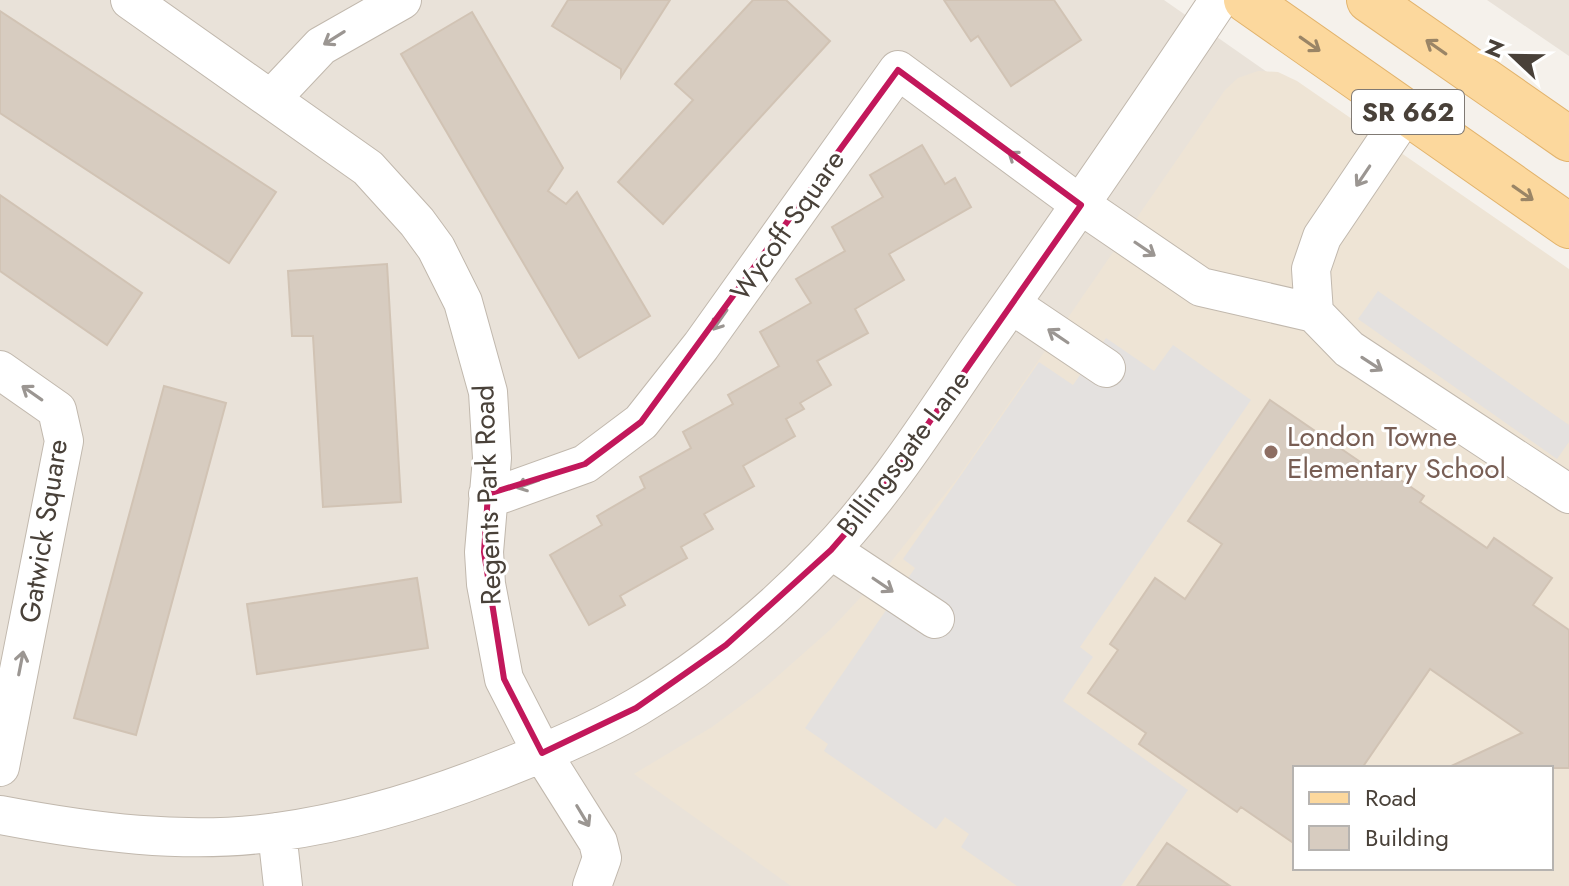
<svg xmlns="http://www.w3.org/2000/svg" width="1569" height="886" viewBox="0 0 1569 886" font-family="Jost,sans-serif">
  <rect width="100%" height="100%" fill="#f5f1eb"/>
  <path fill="#e9e2d9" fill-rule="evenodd" d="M0,0H1164L1569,283V886H0ZM1295,768H1551V868H1295Z
    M1487,0H1569V56Z"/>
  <path fill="#eee4d5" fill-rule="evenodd" d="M1258,71L1278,72L1297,81L1569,269V886H791L634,774L712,727L762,690L831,629L875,582L956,480L1225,90L1238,78ZM1295,768H1551V868H1295Z"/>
  <path fill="#e4e1df" d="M1378,291L1569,425V442L1557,459L1358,319Z
    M1106,338L1154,371L1173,345L1251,400L1080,647L1093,657L1063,701L1188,790L1121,886H1017L961,847L969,834L945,817L936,829L824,751L828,744L805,728L915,568L903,559L1039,362L1073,385Z"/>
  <path fill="#d7ccc0" stroke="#d1c3b4" stroke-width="2" d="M568,0H670L621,77V69L552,26Z
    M753,0H786L830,41L663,224L618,182L693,100L675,84Z
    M944,0H1054L1081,40L1011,86L978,36L971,41Z
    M0,11L276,192L229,263L0,113Z
    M472,12L563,168L548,191L566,204L577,192L650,316L579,358L401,54Z
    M922,145L945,184L955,178L971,207L889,254L904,280L855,309L868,333L817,361L831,385L800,403L804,409L786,419L795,436L743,466L754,486L704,514L713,529L681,547L687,558L620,596L625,605L589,625L550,555L602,525L597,516L645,488L640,477L691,448L683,432L733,404L728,395L779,366L760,332L811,303L796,279L845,251L832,227L883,197L870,175Z
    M0,195L142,293L107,345L0,271Z
    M387,264L401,502L323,507L313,336H292L288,271Z
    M164,386L226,403L136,735L74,718Z
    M1270,400L1375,472L1380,466L1424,496L1420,502L1487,548L1494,538L1552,578L1533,605L1569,630V768H1447L1522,733L1430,669L1362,768H1295V844L1241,807L1237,812L1139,744L1146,733L1088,693L1118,650L1110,644L1155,578L1185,599L1222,544L1188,521Z
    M417,578L428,648L257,674L247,604Z
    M1167,843L1230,886H1137Z"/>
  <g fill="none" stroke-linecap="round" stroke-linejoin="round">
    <g stroke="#c1b8ad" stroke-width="40">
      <path id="minor" d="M130,0L368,168L417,222L436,248L463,302L488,392L492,458L484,552L486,584L504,679L542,753L598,842L602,858L592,886
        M272,98L321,46L402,0
        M1011,304L1106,368
        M1314,313L1311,269L1322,237L1407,111
        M0,370L57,410L64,441L0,767
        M488,494L499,495L585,464L641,422L701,346L898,70L1081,205L1201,287L1314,313L1349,349L1569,494
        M831,550L935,619
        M0,815C89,832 186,845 277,832C351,822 423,800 492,773C541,754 591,734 637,707C705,667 768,615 823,558C884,495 931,420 980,348C1061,233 1141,117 1219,0
        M277,832L283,886"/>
    </g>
    <g stroke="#e2b36c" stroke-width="46">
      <path id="major" d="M1246,0L1569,226
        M1369,0L1569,139"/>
    </g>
    <use href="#minor" stroke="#fff" stroke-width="38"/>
    <use href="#major" stroke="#fcd89d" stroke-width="44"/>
  </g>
  <defs><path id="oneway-shaft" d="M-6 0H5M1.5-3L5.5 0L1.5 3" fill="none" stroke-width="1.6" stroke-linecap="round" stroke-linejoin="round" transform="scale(2)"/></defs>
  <g stroke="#9b9692">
    <use href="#oneway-shaft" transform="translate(334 38) rotate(148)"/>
    <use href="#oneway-shaft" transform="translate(1018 159) rotate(-144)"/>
    <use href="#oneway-shaft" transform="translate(1363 176) rotate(124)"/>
    <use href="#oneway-shaft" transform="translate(1145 249) rotate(34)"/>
    <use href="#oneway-shaft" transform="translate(720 320) rotate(125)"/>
    <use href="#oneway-shaft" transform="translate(1058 336) rotate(-146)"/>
    <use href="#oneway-shaft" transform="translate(1372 364) rotate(33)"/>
    <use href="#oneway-shaft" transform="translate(32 393) rotate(-145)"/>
    <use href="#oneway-shaft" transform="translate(528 484) rotate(160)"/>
    <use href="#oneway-shaft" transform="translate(883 585) rotate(34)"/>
    <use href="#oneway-shaft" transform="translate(21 663) rotate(-79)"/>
    <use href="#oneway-shaft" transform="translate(583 816) rotate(59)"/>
  </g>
  <g stroke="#9a8566">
    <use href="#oneway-shaft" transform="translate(1310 44) rotate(35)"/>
    <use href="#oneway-shaft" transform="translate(1436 47) rotate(-145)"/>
    <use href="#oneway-shaft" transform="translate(1523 193) rotate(35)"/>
  </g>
  <path fill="none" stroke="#c2185b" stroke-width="6" stroke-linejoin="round" d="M898,70L1081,205L877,497L831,550L726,645L636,708L542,753L504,679L484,552L488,494L585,464L641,422Z"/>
  <circle fill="#8d6e63" stroke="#fff" stroke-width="3" cx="1271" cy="452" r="8"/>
  <g text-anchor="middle" stroke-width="6" stroke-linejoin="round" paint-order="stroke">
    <rect fill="#fff" stroke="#807a74" stroke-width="2" x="1352" y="90" width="112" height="44" rx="6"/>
    <g font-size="26" font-weight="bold" fill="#494139">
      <text x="1408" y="121">SR 662</text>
    </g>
    <g font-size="28" fill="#494139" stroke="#fff">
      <text transform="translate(787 225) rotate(-55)" y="10">Wycoff Square</text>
      <text transform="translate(903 453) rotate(-53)" y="10">Billingsgate Lane</text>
      <text transform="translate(487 495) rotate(-92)" y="10">Regents Park Road</text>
      <text transform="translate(43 531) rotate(-81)" y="10">Gatwick Square</text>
    </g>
    <g font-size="28" fill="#785e54" stroke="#fff" text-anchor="start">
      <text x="1287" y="446">London Towne<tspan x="1287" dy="32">Elementary School</tspan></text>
    </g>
  </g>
  <rect x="1293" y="766" width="260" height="104" fill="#ffffff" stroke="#b6b3b0" stroke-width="2"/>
  <rect x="1309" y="792" width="40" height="12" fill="#fcd89d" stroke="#b6b3b0" stroke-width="2"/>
  <text x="1365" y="806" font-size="24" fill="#494139">Road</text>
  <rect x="1309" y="826" width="40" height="24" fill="#d7ccc0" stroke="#b6b3b0" stroke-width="2"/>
  <text x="1365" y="846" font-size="24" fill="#494139">Building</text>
  <g transform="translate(1513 56) rotate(292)" stroke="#ffffff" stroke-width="6" paint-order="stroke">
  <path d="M0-6L14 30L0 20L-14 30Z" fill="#494139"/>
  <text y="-12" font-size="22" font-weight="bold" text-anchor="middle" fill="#494139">N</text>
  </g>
</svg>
